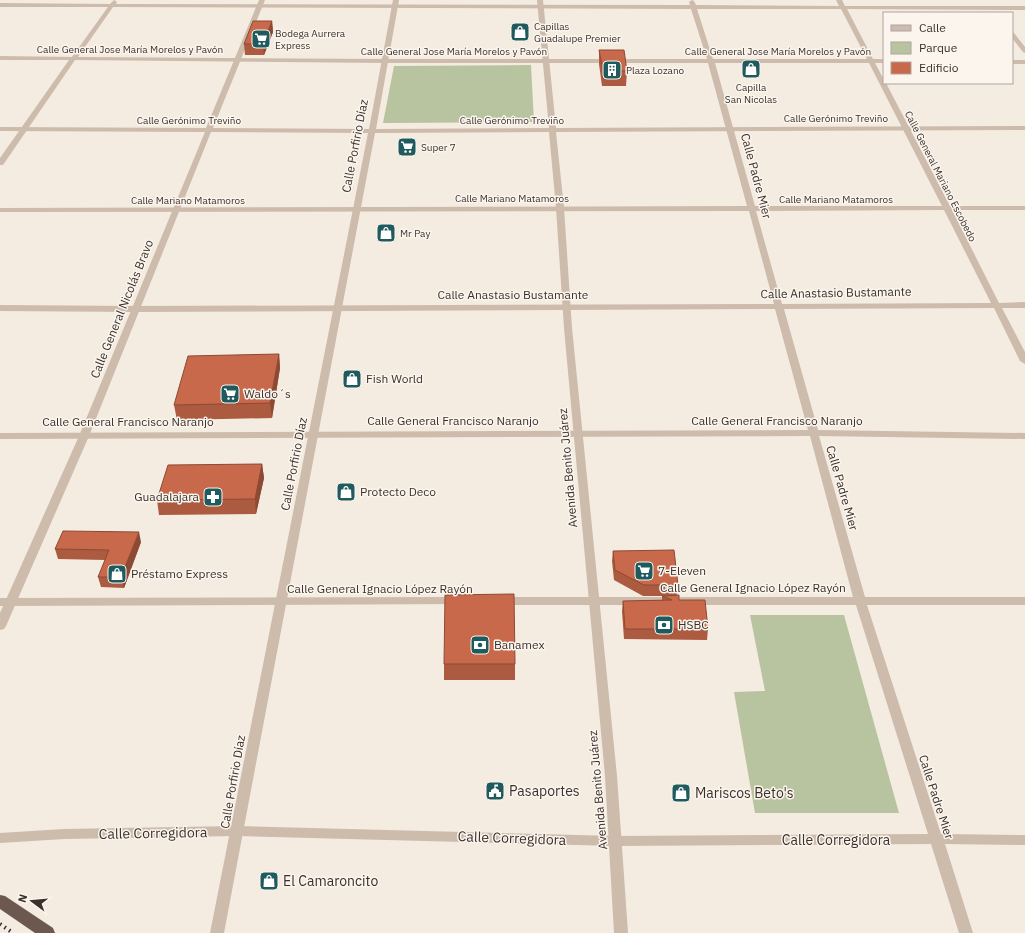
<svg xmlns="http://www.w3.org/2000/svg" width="1025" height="933" viewBox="0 0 1025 933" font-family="'IBM Plex Sans',sans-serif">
  <rect width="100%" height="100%" fill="#f4ebe1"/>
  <path fill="#b8c4a0" d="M531,65L534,122L383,123L394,66Z
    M750,615H844L899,813H755L734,692L765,691Z"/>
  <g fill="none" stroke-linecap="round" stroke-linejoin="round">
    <path fill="#cdbbac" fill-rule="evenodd" d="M114,0L117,2L116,4L690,5L689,2L692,0L694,1L696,5L839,6L836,0H842L845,6H1025V10L847,9L873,59H884V63H875L884,80V83H886L950,206H1025V210H952L999,303L1025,302V308H1002L1025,352V364L1020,361L994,308L784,309L818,430L1025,433V439L819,436L865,597H1025V605H867L941,834L1025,835V845L945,844L973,933H959L931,844L616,846L237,836L64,839L0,843V833L64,829L237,826L616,836L928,834L856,605H501L497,604L495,601L497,598L501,597H853L810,436L0,439V433L808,430L775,309L136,312L0,311V305L136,306L774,304L749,211L0,212V208L747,206L708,63H386L75,60L3,165H0V158L69,60H0V56L72,57L108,7H0V3L110,4ZM113,7L691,9L707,59H386L78,57ZM697,9H841L867,59H713ZM715,63H869L942,206H755ZM944,210L991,303L782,304L756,211Z
      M1012,32L1014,33L1025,47V53L1023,52L1012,38Z
      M1012,60H1025V64H1012Z
      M459,597L463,598L465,601L463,604L0,606V598Z"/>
    <path fill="#cdbbac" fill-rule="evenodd" d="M259,0H265L213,128L369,129L393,0H399L376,129L549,128L537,0H543L556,128L1025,126V130L556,132L564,208L572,328L617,776L628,933H614L605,776L564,328L556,208L549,132L375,133L224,933H210L368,133L211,132L89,436L6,626L4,629L0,630V613L79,436L205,132L0,131V127L206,128Z"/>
    <path fill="#6c584f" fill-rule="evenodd" d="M0,895L5,896L53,928L55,933H35L0,909Z"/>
    <path stroke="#3b302b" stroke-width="4" stroke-dasharray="1.5 4" stroke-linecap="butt" d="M0,924L13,933"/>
  </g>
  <path fill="#ac5a40" d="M272,21L273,32L264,55H245L244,44Z
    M599,50L627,71L626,86H602L599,64Z
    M279,354L280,368L272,418L177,420L174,405Z
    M262,464L264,478L256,514L159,515L157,500Z
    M141,542L124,588L101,587L98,577L105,560L58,559L55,549Z
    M613,551L678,585L677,595L679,600L708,629L707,640L624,639L622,611L623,601L662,600V596H643L614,580L612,561Z
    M444,664H515V680H444Z"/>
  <path fill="#8c4a34" d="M272,21L273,32L264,55L263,44Z
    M279,354L280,368L272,418L270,403Z
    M262,464L264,478L256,514L255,499Z
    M139,532L141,542L124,588L121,577Z"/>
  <path fill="#c8694b" stroke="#8c4a34" d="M253,21H272L263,44H244Z
    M599,50H624L627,71H603Z
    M279,354L270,403L174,405L188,356Z
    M262,464L255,499L157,500L168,465Z
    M63,531L139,532L121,577H98L109,550L55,549Z
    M674,550L678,585H644L615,570L613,551Z
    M514,594L515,664H444L445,595Z
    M679,595V600H705L708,629H625L623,601L672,600L662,596Z"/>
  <defs>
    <g id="shop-square" transform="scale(1)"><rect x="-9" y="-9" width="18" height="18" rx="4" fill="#1f5a5e" stroke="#fbf5ee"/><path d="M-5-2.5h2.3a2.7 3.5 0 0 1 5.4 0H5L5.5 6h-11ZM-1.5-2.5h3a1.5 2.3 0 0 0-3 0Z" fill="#fff"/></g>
    <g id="supermarket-square" transform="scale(1)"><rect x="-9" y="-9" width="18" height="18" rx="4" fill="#1f5a5e" stroke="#fbf5ee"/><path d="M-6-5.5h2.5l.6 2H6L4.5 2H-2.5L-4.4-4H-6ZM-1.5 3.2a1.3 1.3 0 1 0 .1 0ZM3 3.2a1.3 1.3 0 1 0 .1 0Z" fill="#fff"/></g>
    <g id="building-square" transform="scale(1)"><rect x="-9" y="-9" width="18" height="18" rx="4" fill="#1f5a5e" stroke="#fbf5ee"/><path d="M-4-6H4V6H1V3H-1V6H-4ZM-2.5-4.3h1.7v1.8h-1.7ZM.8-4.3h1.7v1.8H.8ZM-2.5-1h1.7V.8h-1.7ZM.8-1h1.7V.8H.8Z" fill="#fff"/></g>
    <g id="pharmacy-square" transform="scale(1)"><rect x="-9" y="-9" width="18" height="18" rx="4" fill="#1f5a5e" stroke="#fbf5ee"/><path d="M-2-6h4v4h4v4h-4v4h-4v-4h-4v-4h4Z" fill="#fff"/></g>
    <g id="bank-square" transform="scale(1)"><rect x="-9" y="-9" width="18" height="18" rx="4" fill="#1f5a5e" stroke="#fbf5ee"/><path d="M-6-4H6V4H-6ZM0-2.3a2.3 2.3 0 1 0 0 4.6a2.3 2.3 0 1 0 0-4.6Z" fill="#fff"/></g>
    <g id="civic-square" transform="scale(1)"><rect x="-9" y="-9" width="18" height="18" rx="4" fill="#1f5a5e" stroke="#fbf5ee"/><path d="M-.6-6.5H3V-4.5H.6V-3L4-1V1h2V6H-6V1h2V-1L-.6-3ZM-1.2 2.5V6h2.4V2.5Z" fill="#fff"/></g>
  </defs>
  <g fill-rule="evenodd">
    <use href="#shop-square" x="520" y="32"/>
    <use href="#supermarket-square" x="261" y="39"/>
    <use href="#shop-square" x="751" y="69"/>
    <use href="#building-square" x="612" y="70"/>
    <use href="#supermarket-square" x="407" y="147"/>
    <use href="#shop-square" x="386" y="233"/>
    <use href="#shop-square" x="352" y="379"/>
    <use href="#supermarket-square" x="230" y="394"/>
    <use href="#shop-square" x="346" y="492"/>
    <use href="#pharmacy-square" x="213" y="497"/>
    <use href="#supermarket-square" x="644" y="571"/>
    <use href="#shop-square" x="117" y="574"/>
    <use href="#bank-square" x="664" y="625"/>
    <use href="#bank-square" x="480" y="645"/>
    <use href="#civic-square" x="495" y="791"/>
    <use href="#shop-square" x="681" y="793"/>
    <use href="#shop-square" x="269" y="881"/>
  </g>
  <g text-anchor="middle" stroke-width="3" stroke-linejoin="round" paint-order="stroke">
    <g font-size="10" fill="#3b302b" stroke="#fbf5ee" text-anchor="start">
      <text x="534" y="30">Capillas<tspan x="534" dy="12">Guadalupe Premier</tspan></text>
      <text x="275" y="37">Bodega Aurrera<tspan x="275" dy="12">Express</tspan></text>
      <text x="626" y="74">Plaza Lozano</text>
      <text x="751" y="91" text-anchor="middle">Capilla<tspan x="751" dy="12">San Nicolas</tspan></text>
      <text x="421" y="151">Super 7</text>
      <text x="400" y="237">Mr Pay</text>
    </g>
    <g font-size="10" fill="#3b302b" stroke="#fbf5ee">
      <text x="130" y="53">Calle General Jose María Morelos y Pavón</text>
      <text x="454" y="55">Calle General Jose María Morelos y Pavón</text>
      <text x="778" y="55">Calle General Jose María Morelos y Pavón</text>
      <text x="836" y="122">Calle Gerónimo Treviño</text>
      <text x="189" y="124">Calle Gerónimo Treviño</text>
      <text x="512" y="124">Calle Gerónimo Treviño</text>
      <text transform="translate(941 176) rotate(63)" y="4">Calle General Mariano Escobedo</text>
      <text x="512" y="202">Calle Mariano Matamoros</text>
      <text x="836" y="203">Calle Mariano Matamoros</text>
      <text x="188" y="204">Calle Mariano Matamoros</text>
    </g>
    <g font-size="12" fill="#3b302b" stroke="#fbf5ee">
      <text transform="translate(355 146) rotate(-79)" y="4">Calle Porfirio Díaz</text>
      <text transform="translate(756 176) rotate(75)" y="4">Calle Padre Mier</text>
      <text transform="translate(836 293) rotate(-1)" y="4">Calle Anastasio Bustamante</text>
      <text x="513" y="299">Calle Anastasio Bustamante</text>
      <text transform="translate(122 309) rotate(-68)" y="4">Calle General Nicolás Bravo</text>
      <text x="453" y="425">Calle General Francisco Naranjo</text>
      <text x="777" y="425">Calle General Francisco Naranjo</text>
      <text x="128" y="426">Calle General Francisco Naranjo</text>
      <text transform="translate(294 464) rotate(-79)" y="4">Calle Porfirio Díaz</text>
      <text transform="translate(568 468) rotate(-95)" y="4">Avenida Benito Juárez</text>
      <text transform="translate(842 488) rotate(74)" y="4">Calle Padre Mier</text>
      <text x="753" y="592">Calle General Ignacio López Rayón</text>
      <text x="380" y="593">Calle General Ignacio López Rayón</text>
      <text transform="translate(233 782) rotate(-80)" y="4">Calle Porfirio Díaz</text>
      <text transform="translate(598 790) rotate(-95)" y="4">Avenida Benito Juárez</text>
      <text transform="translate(936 797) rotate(72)" y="4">Calle Padre Mier</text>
    </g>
    <g font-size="12" fill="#3b302b" stroke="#fbf5ee" text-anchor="start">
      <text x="366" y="383">Fish World</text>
      <text x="244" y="398">Waldo´s</text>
      <text x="360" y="496">Protecto Deco</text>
      <text x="199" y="501" text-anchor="end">Guadalajara</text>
      <text x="658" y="575">7-Eleven</text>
      <text x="131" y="578">Préstamo Express</text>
      <text x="678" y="629">HSBC</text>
      <text x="494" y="649">Banamex</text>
    </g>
    <g font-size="14" fill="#3b302b" stroke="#fbf5ee" text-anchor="start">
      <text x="509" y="796">Pasaportes</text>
      <text x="695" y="798">Mariscos Beto's</text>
      <text x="283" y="886">El Camaroncito</text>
    </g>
    <g font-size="14" fill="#3b302b" stroke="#fbf5ee">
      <text transform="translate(153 833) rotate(-1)" y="5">Calle Corregidora</text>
      <text transform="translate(512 838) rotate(2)" y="5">Calle Corregidora</text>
      <text x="836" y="845">Calle Corregidora</text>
    </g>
  </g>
  <rect x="883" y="12" width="130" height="72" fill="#fbf5ee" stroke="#aea6a0"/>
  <rect x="891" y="25" width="20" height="6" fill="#cdbbac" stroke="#aea6a0"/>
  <text x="919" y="32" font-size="12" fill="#3b302b">Calle</text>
  <rect x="891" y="42" width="20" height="12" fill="#b8c4a0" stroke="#aea6a0"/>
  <text x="919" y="52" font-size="12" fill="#3b302b">Parque</text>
  <rect x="891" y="62" width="20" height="12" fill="#c8694b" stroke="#aea6a0"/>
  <text x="919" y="72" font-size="12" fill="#3b302b">Edificio</text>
  <g transform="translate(32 901) rotate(286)" stroke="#fbf5ee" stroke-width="3" paint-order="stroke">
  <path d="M0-3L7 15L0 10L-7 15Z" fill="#3b302b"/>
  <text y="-6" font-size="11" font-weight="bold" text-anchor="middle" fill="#3b302b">N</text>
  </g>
</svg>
